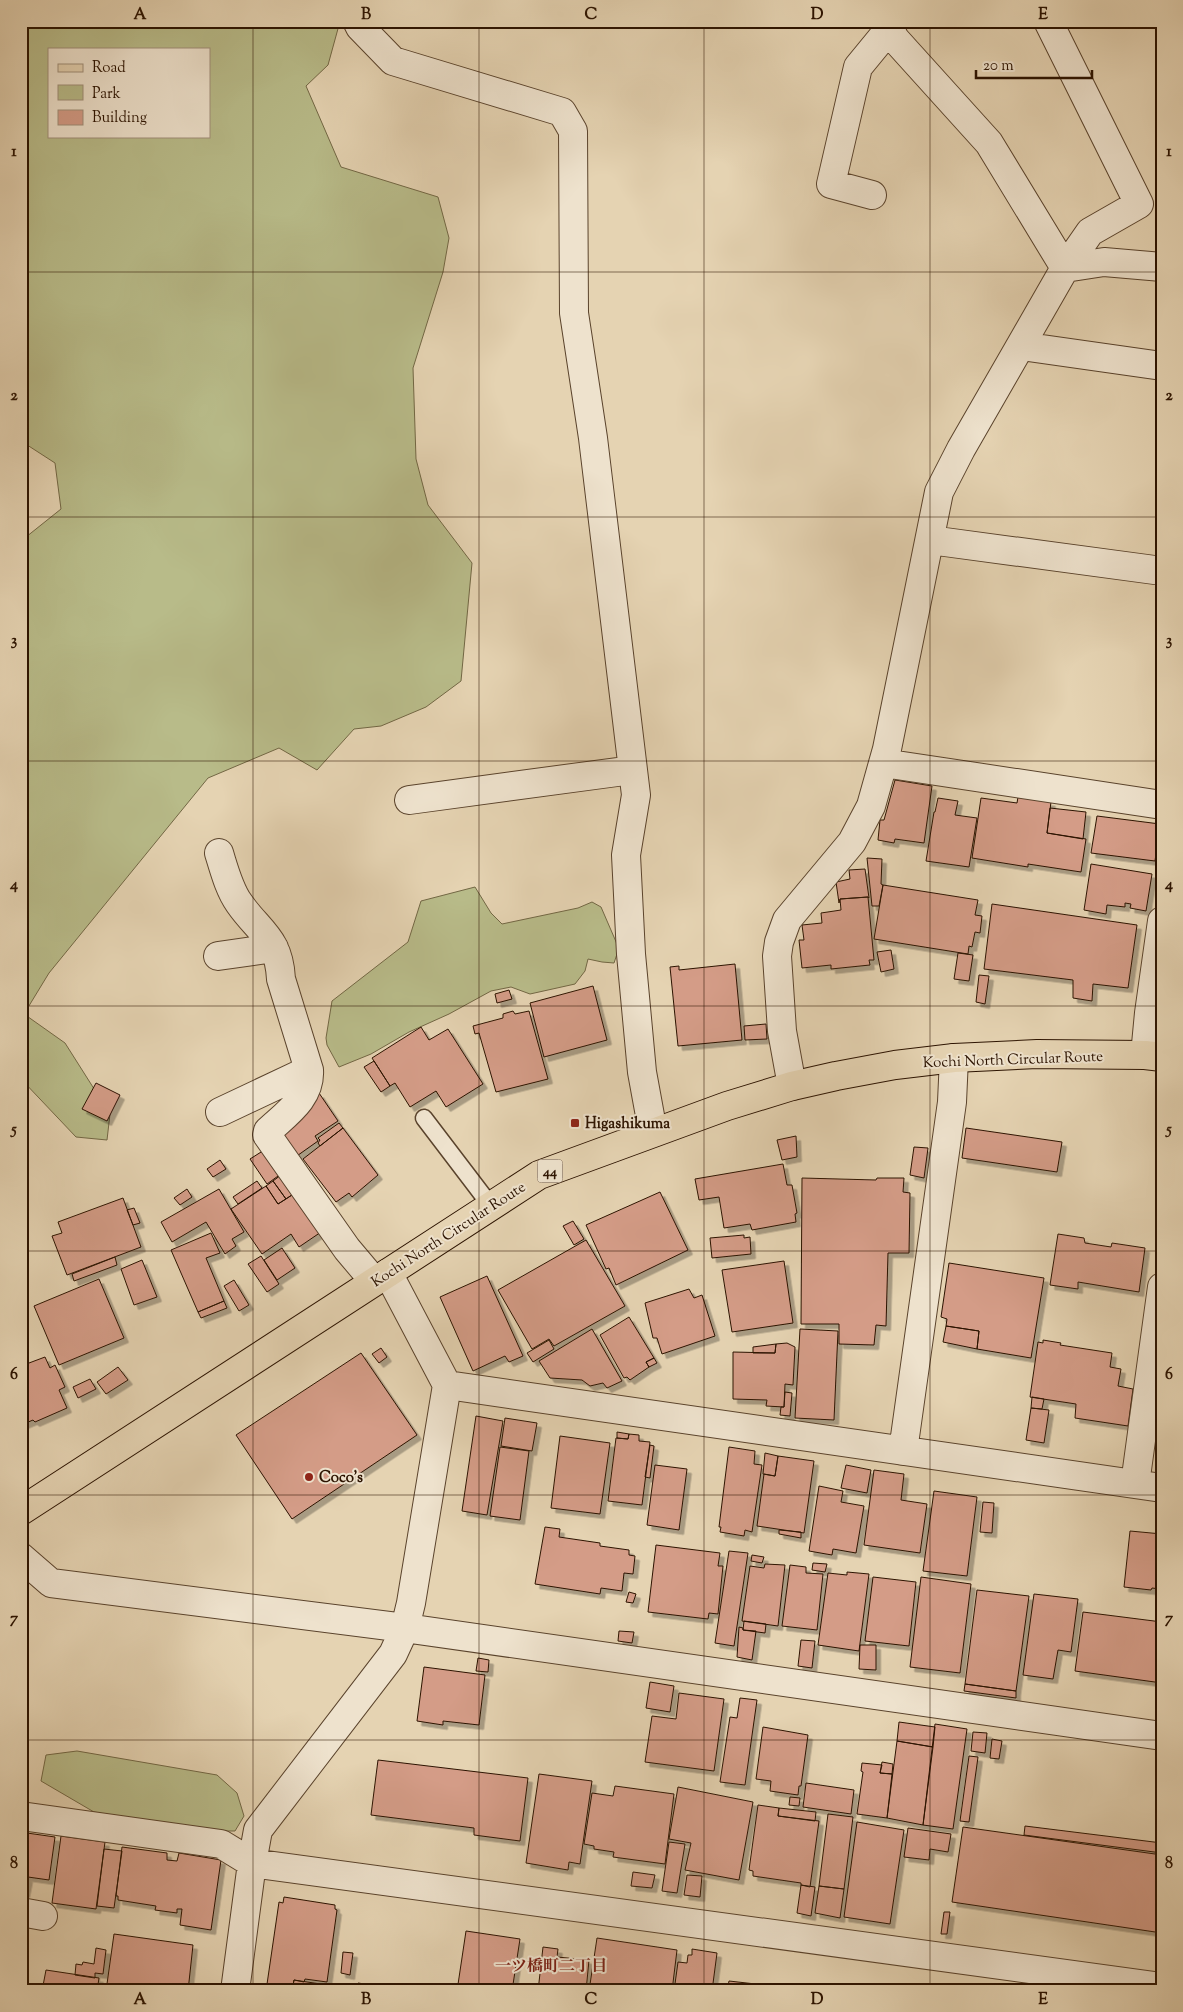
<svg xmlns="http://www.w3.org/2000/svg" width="1183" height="2012" viewBox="0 0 1183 2012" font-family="'Sorts Mill Goudy','Noto Serif JP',serif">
  <defs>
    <filter id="shadow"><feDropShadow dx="4.5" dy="4.5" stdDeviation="0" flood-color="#0004"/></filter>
  </defs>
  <rect width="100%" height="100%" fill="#e5d3b2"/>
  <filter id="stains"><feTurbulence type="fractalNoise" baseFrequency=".004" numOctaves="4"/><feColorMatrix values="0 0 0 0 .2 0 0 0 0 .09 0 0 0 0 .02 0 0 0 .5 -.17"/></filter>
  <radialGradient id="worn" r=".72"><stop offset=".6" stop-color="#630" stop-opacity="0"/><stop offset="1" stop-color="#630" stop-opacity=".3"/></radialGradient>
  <path fill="#b8bb89" stroke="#726744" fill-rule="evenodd" d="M21,21H337L339,25L328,65L306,86L341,167L438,197L449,238L443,272L413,368L416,459L428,505L472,563L461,681L426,707L381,726L354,729L317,770L279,748L208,778L49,973L24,1014L65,1043L110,1114L107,1140L76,1137L21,1079V541L61,509L55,463L21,441ZM49,49H209V136H49Z
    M475,887L491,913L502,924L578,908L592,902L601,907L617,944V954L614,963L602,962L588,959L585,971L575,984L530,994L511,987L491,991L449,1014L409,1032L371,1054L339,1067L327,1045L326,1038L332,1001L408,942L421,901Z
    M77,1751L217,1775L237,1793L244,1816L235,1831H200L94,1812L41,1781L46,1755Z"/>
  <path fill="#d49c87" stroke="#2c1300" filter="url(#shadow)" d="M895,780L932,786L924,843L895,839L894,843L878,840L880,820H884Z
    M1018,797L1051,802L1047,833L1086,839L1081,872L1028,864V867L972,858L981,798L1017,803Z
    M938,798L958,801L955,815L977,818L969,867L926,861L934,812H935Z
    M1050,808L1086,812L1083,839L1047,833Z
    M1097,816L1160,824L1155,861L1091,853Z
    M867,858L882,859L881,884L883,885L879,906H872Z
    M1091,864L1152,874L1146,911L1130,908L1131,904L1125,903V907L1107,905L1106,914L1084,910Z
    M865,869L869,898L868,897L840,899L839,903L836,882L850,879L849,870Z
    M883,885L978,900L975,915L982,916L980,933L975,932L972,947L969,946L968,954L874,939Z
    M868,897L874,960H869L870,965L831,969V965L802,968L799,940H804L802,925L822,923L821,913L841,910L840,899Z
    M992,904L1137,925L1128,988L1093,984L1092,1001L1073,998V980L984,969Z
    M891,950L894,969L881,972L877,952Z
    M958,953L973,955L969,981L954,979Z
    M735,964L742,1040L678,1046L670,967L679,966V970Z
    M979,975L989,976L985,1004L976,1002Z
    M593,986L607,1040L544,1057L530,1003Z
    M509,990L512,999L497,1003L495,994Z
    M513,1011L515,1014L529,1011L548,1079L496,1092L479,1033L475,1034L473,1026L503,1018V1014Z
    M766,1024L767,1039L745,1040L744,1026Z
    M421,1027L429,1040L448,1029L483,1084L446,1107L436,1091L410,1107L395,1083L390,1086L372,1058Z
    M374,1061L390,1086L381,1092L364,1067Z
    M96,1083L120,1095L107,1121L82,1109Z
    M319,1093L338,1121L315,1136L318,1141L294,1158L274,1132Z
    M339,1123L343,1128L320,1146L318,1143L320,1140L318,1138Z
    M343,1128L378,1175L352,1197L349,1193L336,1202L303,1159Z
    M966,1128L1062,1142L1057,1172L962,1158Z
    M796,1136L797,1157L782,1160L777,1140Z
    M269,1147L285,1171L267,1184L250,1159Z
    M914,1147L928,1148L924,1178L910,1175Z
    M220,1160L226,1169L213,1177L207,1169Z
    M783,1164L787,1185H792L797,1213L795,1214L796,1222L752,1230L750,1224L724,1228L719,1197L699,1200L695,1179Z
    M285,1172L298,1191L286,1199L273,1181Z
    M802,1178L876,1180L877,1178H904L903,1192L910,1193L909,1253H888L886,1326L876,1325L874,1345L839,1344V1324H801Z
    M257,1181L262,1188L238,1204L233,1197Z
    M273,1181L286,1199L278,1204L266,1186Z
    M266,1186L278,1204L298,1191L324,1230L299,1247L291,1234L262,1254L231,1209Z
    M187,1189L192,1197L180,1205L174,1198Z
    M219,1189L244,1232L232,1239L236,1246L225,1254L206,1222L172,1242L161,1222Z
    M660,1192L688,1250L616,1285L609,1268L606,1269L586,1225Z
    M123,1198L141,1247L67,1275L52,1236L62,1233L58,1222Z
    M134,1208L140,1223L133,1225L127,1210Z
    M573,1221L584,1239L574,1245L563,1226Z
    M211,1233L220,1253L206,1258L224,1301L198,1312L171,1250Z
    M1058,1234L1084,1238L1085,1243L1111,1247L1112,1243L1145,1248L1139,1292L1078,1282V1289L1050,1285Z
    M744,1235V1238L750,1237L751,1254L712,1258L710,1238Z
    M586,1240L625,1306L554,1346L549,1339L532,1349L498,1290Z
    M282,1248L295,1268L277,1280L264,1260Z
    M261,1256L279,1284L267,1292L248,1264Z
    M115,1257L117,1265L74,1281L72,1274Z
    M142,1260L157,1297L134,1305L121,1269Z
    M784,1261L793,1323L732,1332L722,1270Z
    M949,1263L1044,1278L1031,1358L977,1349L979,1331L946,1326L947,1319L941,1317Z
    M487,1276L523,1356L509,1362L505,1356L473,1371L440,1297Z
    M99,1279L124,1338L59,1365L34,1306Z
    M234,1280L249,1305L239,1311L224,1286Z
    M689,1289L694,1298L702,1295L715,1336L662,1354L657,1338H653L645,1303Z
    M224,1301L227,1308L201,1318L198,1312Z
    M629,1317L654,1358L646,1362L649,1367L630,1380L627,1377L624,1378L600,1335Z
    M946,1326L979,1331L977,1349L943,1342Z
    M592,1329L622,1381L607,1388L603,1383L590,1386L582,1380L550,1378L539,1361Z
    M800,1329L838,1331L834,1420L795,1418Z
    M549,1340L554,1349L533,1362L527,1353Z
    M1043,1340L1061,1343L1060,1345L1112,1353L1110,1367L1121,1369L1118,1386L1133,1389L1128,1426L1075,1418L1076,1404L1030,1397L1038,1342L1043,1343Z
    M787,1343L795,1347L793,1385L785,1384L784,1407L766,1406L767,1400L733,1399V1352L775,1353L776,1344Z
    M776,1344L775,1353H753V1347Z
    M381,1348L387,1357L379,1363L372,1354Z
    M361,1353L417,1435L292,1519L236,1435Z
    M45,1357L50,1368L55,1365L65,1387L59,1390L67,1408L35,1422L33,1420L21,1425V1366Z
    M654,1358L657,1363L649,1367L646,1362Z
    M118,1367L128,1380L106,1394L97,1382Z
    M90,1379L96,1389L78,1398L73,1387Z
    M785,1392L792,1393L790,1416L780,1415L781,1407H784Z
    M1032,1397L1044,1399L1042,1409L1031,1408Z
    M1031,1408L1049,1410L1044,1443L1026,1440Z
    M476,1416L503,1421L487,1515L462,1511Z
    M505,1418L537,1423L532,1451L501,1446Z
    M617,1432L629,1434L628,1439L617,1438Z
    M629,1434L639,1435V1441L650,1442L642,1505L608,1501L616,1438L628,1439Z
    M560,1436L610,1443L600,1514L551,1508Z
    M650,1445L654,1446L650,1478L645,1477Z
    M500,1447L529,1451L520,1520L490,1516Z
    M729,1447L755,1451L754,1464L762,1465L752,1532L745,1530L744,1536L720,1532L721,1527H719Z
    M765,1453L778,1456L775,1476L763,1474Z
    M778,1456L814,1461L804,1533L757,1526L764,1474L775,1476Z
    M655,1465L687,1469L679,1530L647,1525Z
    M846,1465L871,1470L867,1493L841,1488Z
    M874,1470L904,1474L901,1500L927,1504L920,1553L864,1545Z
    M819,1486L843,1491L841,1502L864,1506L856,1553L833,1549L832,1555L809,1551Z
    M934,1491L977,1497L967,1576L923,1571Z
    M983,1502L994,1503L992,1533L980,1532Z
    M545,1527L560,1529L559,1537L600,1543V1546L629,1550V1555L635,1556L633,1574L624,1573L622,1591L601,1588L600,1594L535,1584Z
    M779,1530L801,1532V1538L779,1534Z
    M1130,1531L1162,1534L1160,1589L1152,1588L1151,1590L1124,1587Z
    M656,1545L720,1553L718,1566H723L718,1614L709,1613L708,1619L648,1612Z
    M729,1551L748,1553L734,1646L715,1643Z
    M752,1555L764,1557L762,1563L751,1561Z
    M813,1563L827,1564L825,1572L812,1570Z
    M765,1564L785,1565L778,1626L742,1621L750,1566L764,1568Z
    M790,1565L806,1567V1573L823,1574L817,1630L782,1626Z
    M847,1572L869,1574L859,1651L818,1645L828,1573L847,1575Z
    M873,1577L916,1582L909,1646L865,1641Z
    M921,1577L971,1584L960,1673L910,1667Z
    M977,1590L1029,1596L1016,1691L965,1684Z
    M629,1592L636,1594L633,1603L626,1602Z
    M1034,1594L1078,1599L1071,1652L1058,1650L1053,1679L1023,1675Z
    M1083,1612L1162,1622V1683L1075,1671Z
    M744,1621L766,1624L765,1633L743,1630Z
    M739,1627L743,1628V1630L756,1631L752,1660L737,1657Z
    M619,1631L634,1632L632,1643L618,1641Z
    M801,1640L815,1641L812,1668L798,1666Z
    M860,1645H876V1670L859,1669Z
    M478,1658L489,1660L488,1672L476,1671Z
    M424,1667L485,1675L479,1725L443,1721V1725L417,1721Z
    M650,1682L674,1686L670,1712L646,1708Z
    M965,1684L1016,1691V1698L964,1691Z
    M679,1693L724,1699L714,1771L645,1762L652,1716L676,1719Z
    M740,1698L757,1700L745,1785L720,1782L730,1717L737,1718Z
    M899,1722L935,1727L933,1747L897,1741Z
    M935,1724L967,1729L953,1829L923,1825Z
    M763,1727L808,1735L801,1786H799L798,1795L770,1791L771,1781L756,1779Z
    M973,1732L987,1733L985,1753L971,1751Z
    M992,1739L1002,1741L999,1759L990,1758Z
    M897,1741L933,1747L923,1825L887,1818Z
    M969,1756L978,1757L969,1822L960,1821Z
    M378,1760L528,1778L520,1841L474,1835V1828L371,1815Z
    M882,1762L893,1764L892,1774L880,1773Z
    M862,1763L882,1765L880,1773L892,1774L887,1818L857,1814L863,1772L861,1771Z
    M539,1774L592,1781L580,1864L569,1862L568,1870L526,1863Z
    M806,1783L854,1790L851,1814L803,1807Z
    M615,1786L674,1794L665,1864L613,1857L614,1852L594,1849V1846L584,1844L592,1793L613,1796Z
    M678,1787L753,1802L739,1880L685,1870L691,1843L669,1839Z
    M790,1797L800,1798L799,1806L789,1805Z
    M758,1805L779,1808L778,1816L819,1821L810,1887L801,1885V1883L753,1876V1871L749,1870Z
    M779,1808L816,1812L815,1821L778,1816Z
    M828,1814L853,1817L844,1889L819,1886Z
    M857,1822L904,1830L890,1924L844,1917Z
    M1025,1826L1162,1843V1853L1024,1835Z
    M963,1827L1162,1855V1933L952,1902Z
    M908,1828L951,1834L948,1852L930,1849L929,1860L904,1857Z
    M27,1833L55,1837L49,1880L21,1876Z
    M61,1836L105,1842L96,1909L52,1903Z
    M21,1837H26L21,1872Z
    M669,1842L685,1844L677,1893L662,1891Z
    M122,1847L167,1853V1860L177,1861L179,1853L221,1860L211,1930L180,1925L182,1909H177V1913L155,1910L156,1906L118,1900V1896H116Z
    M104,1849L122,1851L114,1908L97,1906Z
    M633,1872L655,1875L652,1888L631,1886Z
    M687,1875L702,1876L700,1897L684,1895Z
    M21,1876L28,1878L25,1893L21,1892Z
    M801,1885L815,1887L811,1916L797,1913Z
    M819,1886L844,1889L840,1918L815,1913Z
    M284,1897L335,1905V1909L337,1910L327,1982L305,1979L304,1982L294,1980L292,1991H266L279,1902L283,1903Z
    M944,1912H950L947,1934H941Z
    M466,1931L520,1939L512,1991H457Z
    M114,1934L193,1945L188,1991H106Z
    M597,1938L677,1950L672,1991H589Z
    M543,1947L558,1949L557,1957L589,1960L586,1991H538Z
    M96,1948L106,1950L103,1974L95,1973V1978L75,1975L76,1964L82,1965L83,1962L94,1964Z
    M692,1949L717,1953L712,1991H674L678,1962L687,1963L688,1955H692Z
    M343,1952L353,1953L350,1975L341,1973Z
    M46,1970L99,1978L97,1991H42Z
    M294,1980L327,1985L326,1991H292Z
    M729,1981L773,1986L772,1991H727Z
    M358,1983L409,1991H357Z
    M878,1987L911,1990L878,1991Z"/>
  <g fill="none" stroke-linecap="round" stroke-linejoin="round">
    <g stroke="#5a432c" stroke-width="19">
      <path id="lane" d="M424,1118L491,1206"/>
    </g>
    <g stroke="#5a432c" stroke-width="30">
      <path id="street" d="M357,21L360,27L393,61L562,112L573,131L574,313L593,438L636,795L626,855L631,954L642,1072L653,1132
        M886,21L895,39L989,143L1065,268
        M872,195L831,184L858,67L890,28
        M1065,268L1104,262L1162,267
        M1021,346L1162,366
        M930,540L1162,571
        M883,763L1162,805
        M409,800L632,770
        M219,853C224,869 229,889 239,903C259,932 279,938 281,979L309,1070C311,1098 286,1114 268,1131L267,1135L347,1249L374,1281
        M218,956L274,948
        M1145,1055L1149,1013L1162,921
        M792,1086L782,1031L777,956L779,942L787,920L852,842L871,806L887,749L939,492L961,449L1065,268L1090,232L1139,204L1048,21
        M220,1112L309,1070
        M447,1385L1162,1488
        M903,1451L952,1102L954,1058
        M1135,1484L1162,1287
        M21,1557L51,1583L405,1628L1162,1736
        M21,1816L221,1844L252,1863L1162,1987
        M21,1912L43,1916
        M235,1991L252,1863L258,1830L393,1654L405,1628L411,1603L447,1385L388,1273"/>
    </g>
    <g stroke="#2c1300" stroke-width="30">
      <path id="primary" d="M21,1511L539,1175L727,1106L792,1086L836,1076L895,1065L954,1058L1037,1054L1145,1055L1162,1057"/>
    </g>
    <use href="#lane" stroke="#eee2cd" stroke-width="16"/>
    <use href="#street" stroke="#eee2cd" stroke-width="28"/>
    <use href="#primary" stroke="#e5d3b2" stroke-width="28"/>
  </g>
  <path fill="none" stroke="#2c1300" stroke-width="1" stroke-opacity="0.55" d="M253,21V1991M479,21V1991M704,21V1991M930,21V1991M21,272H1162M21,517H1162M21,761H1162M21,1006H1162M21,1251H1162M21,1495H1162M21,1740H1162"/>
  <g fill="#8f2418" stroke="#eee2cd" stroke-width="2">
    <rect x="570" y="1118" width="10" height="10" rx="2.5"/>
    <circle cx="309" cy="1477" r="5"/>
  </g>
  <g text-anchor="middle" stroke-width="4" stroke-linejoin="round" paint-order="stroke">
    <rect fill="#eee2cd" stroke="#66513e" stroke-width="1" x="537.5" y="1159.5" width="25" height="23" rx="4"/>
    <g font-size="14" font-weight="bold" fill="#2c1300">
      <text x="550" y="1176">44</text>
    </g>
    <g font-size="15" fill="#2c1300" stroke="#eee2cd">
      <text transform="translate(1013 1059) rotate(-2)" y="5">Kochi North Circular Route</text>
      <text transform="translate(448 1234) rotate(-33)" y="5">Kochi North Circular Route</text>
    </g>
    <g font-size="15" font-weight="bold" fill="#2c1300" stroke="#eee2cd" text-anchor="start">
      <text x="585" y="1128">Higashikuma</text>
      <text x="319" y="1482">Coco's</text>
    </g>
    <g font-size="16" font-weight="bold" fill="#7a1f14" stroke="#eee2cd">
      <text x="551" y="1971">一ツ橋町二丁目</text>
    </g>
  </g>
  <rect width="1183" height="2012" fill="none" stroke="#e5d3b2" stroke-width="55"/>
  <rect x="48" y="48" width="162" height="90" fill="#eee2cd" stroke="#a08f7b"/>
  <rect x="58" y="64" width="25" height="8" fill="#e5d3b2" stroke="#a08f7b"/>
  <text x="92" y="72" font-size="15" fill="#2c1300">Road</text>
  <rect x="58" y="85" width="25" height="15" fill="#b8bb89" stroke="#a08f7b"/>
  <text x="92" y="98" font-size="15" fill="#2c1300">Park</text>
  <rect x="58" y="110" width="25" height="15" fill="#d49c87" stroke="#a08f7b"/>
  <text x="92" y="122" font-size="15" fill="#2c1300">Building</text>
  <path d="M976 70v8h116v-8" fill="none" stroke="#2c1300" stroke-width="2.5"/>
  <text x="983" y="70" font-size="15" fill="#2c1300" stroke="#eee2cd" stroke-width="4" paint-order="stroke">20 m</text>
  <rect x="28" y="28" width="1128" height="1956" fill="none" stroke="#2c1300" stroke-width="2"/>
  <g font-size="16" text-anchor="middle" font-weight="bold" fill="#2c1300">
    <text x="140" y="19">A</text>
    <text x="366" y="19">B</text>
    <text x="591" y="19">C</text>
    <text x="817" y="19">D</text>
    <text x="1043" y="19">E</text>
    <text x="14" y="156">1</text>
    <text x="1169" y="156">1</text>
    <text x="14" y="400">2</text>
    <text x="1169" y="400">2</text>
    <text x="14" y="645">3</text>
    <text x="1169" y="645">3</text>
    <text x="14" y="889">4</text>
    <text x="1169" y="889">4</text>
    <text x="14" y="1134">5</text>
    <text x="1169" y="1134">5</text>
    <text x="14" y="1379">6</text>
    <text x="1169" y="1379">6</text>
    <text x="14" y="1623">7</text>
    <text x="1169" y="1623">7</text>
    <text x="14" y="1868">8</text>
    <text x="1169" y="1868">8</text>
    <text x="140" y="2004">A</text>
    <text x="366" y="2004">B</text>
    <text x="591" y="2004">C</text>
    <text x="817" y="2004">D</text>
    <text x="1043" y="2004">E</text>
  </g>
  <rect width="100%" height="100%" filter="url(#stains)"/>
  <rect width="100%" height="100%" fill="url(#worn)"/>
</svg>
